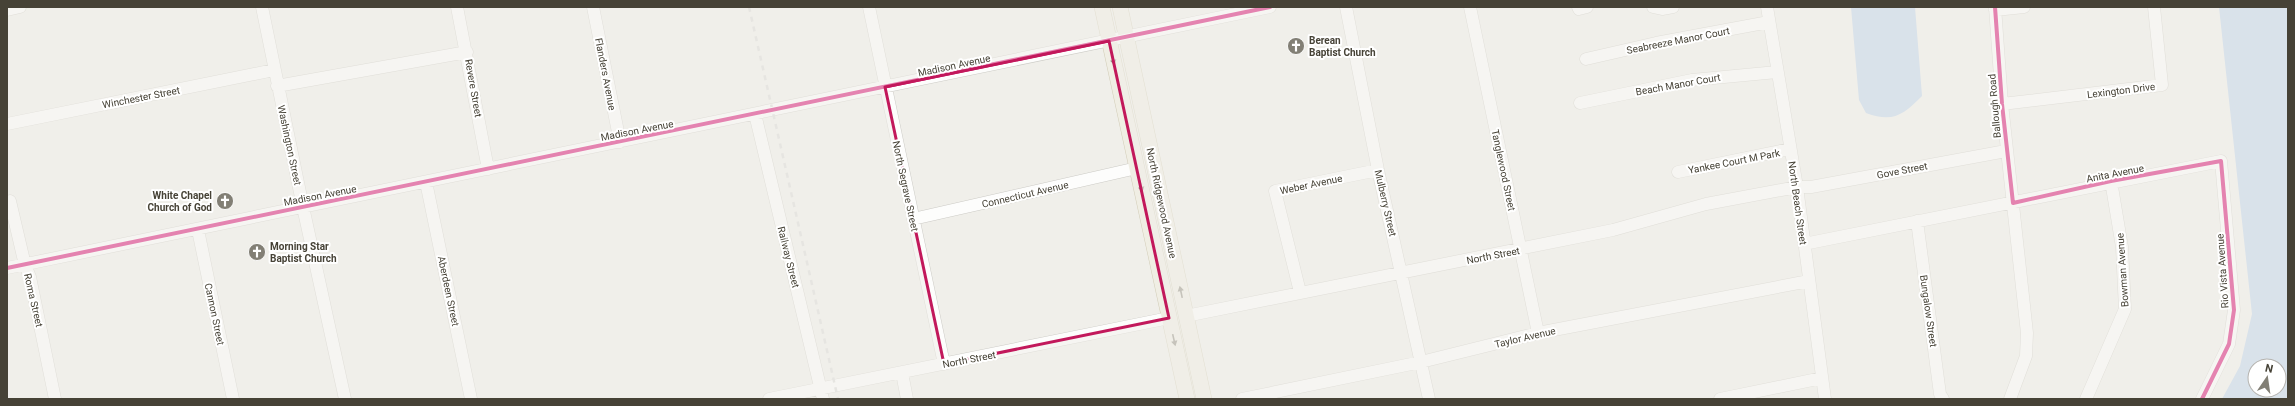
<svg xmlns="http://www.w3.org/2000/svg" width="2295" height="406" viewBox="0 0 2295 406" font-family="Roboto,sans-serif">
  <rect width="100%" height="100%" fill="#f0efea"/>
  <path fill="#bcd2ec" fill-rule="evenodd" d="M1851,7H1915L1922,96C1903,115 1893,123 1866,113L1859,100Z
    M2219,7H2288V399H2222L2240,366L2252,314ZM2255,366H2279V390H2255Z"/>
  <g fill="none" stroke-linecap="round" stroke-linejoin="round">
    <g stroke="#cccbc6" stroke-width="13">
      <path id="minor" d="M262,7L303,207L345,399
        M457,7L488,169
        M593,7L620,142
        M869,7L944,364
        M1346,7L1378,170L1429,399
        M1470,7L1538,333
        M1578,7L1579,9L1587,7
        M1653,7L1662,9L1673,7
        M1767,7L1797,187L1825,399
        M1995,7L2002,104L2027,333L2026,356L2010,399
        M7,10L20,7
        M1995,10L2024,7
        M1586,59L1656,43L1769,22
        M277,86L467,52
        M1580,103L1692,80L1777,72
        M2002,104L2162,85L2154,7
        M755,114L823,399
        M7,124L274,70
        M1678,172L1790,149
        M426,182L471,399
        M10,201L25,265L30,277L55,399
        M913,219L1137,168
        M1917,221L1940,394L1943,399
        M198,230L233,399
        M1804,244L2221,161L2234,310L2229,344L2202,399
        M7,268L1270,7
        M1300,292L1275,191L1378,170
        M1186,316L1613,230L1706,204L1797,187H1811L2006,151
        M902,373L907,399
        M769,399L1169,318
        M1242,399L1421,362L1538,333L1809,281
        M1720,399L1822,378
        M2086,399L2125,309L2122,247L2111,181"/>
    </g>
    <g stroke="#d2cdb8" stroke-width="16">
      <path id="major" d="M1102,7L1187,399
        M1120,7L1204,399"/>
    </g>
    <use href="#minor" stroke="#fdfdfc" stroke-width="12"/>
    <use href="#major" stroke="#f0eee4" stroke-width="15"/>
    <path stroke="#d9d9d8" stroke-width="2.5" stroke-dasharray="5 5" stroke-linecap="butt" d="M749,7L838,399"/>
    <g stroke="#fff" stroke-width="6">
      <path id="cycleway" d="M1995,7L2002,104L2013,203L2111,181L2221,161L2234,310L2229,344L2202,399
        M7,268L1270,7"/>
    </g>
    <use href="#cycleway" stroke="#d6006c" stroke-width="4"/>
  </g>
  <defs><path id="oneway-solid" d="M-6-.8H1V-3.2L6.5 0L1 3.2V.8H-6Z"/></defs>
  <g fill="#928f84">
    <use href="#oneway-solid" transform="translate(1113 59) rotate(78)"/>
    <use href="#oneway-solid" transform="translate(1141 186) rotate(78)"/>
    <use href="#oneway-solid" transform="translate(1181 292) rotate(-102)"/>
    <use href="#oneway-solid" transform="translate(1174 340) rotate(77)"/>
  </g>
  <path d="M0 0H2295V406H0ZM1109,41L1169,318L944,364L885,87Z" fill="#f0efea" fill-opacity=".55" fill-rule="evenodd"/>
  <path fill="none" stroke="#c2185b" stroke-width="3" stroke-linejoin="round" d="M1109,41L1169,318L944,364L885,87Z"/>
  <defs>
    <g id="church-disc" transform="scale(0.9)"><circle r="9.5" fill="#827f75" stroke="#fff"/><path d="M-1.2-6h2.4v3.5h3.3v2.4h-3.3V6h-2.4V-.1h-3.3v-2.4h3.3Z" fill="#fff"/></g>
  </defs>
  <g fill-rule="evenodd">
    <use href="#church-disc" x="1296" y="46"/>
    <use href="#church-disc" x="225" y="201"/>
    <use href="#church-disc" x="257" y="252"/>
  </g>
  <g text-anchor="middle" stroke-width="4" stroke-linejoin="round" paint-order="stroke">
    <g font-size="10" font-weight="bold" fill="#464236" stroke="#fff" text-anchor="start">
      <text x="1309" y="44">Berean<tspan x="1309" dy="12">Baptist Church</tspan></text>
      <text x="212" y="199" text-anchor="end">White Chapel<tspan x="212" dy="12">Church of God</tspan></text>
      <text x="270" y="250">Morning Star<tspan x="270" dy="12">Baptist Church</tspan></text>
    </g>
    <g font-size="10" fill="#464236" stroke="#fff">
      <text transform="translate(1678 40) rotate(-11)" y="4">Seabreeze Manor Court</text>
      <text transform="translate(954 65) rotate(-12)" y="4">Madison Avenue</text>
      <text transform="translate(606 74) rotate(79)" y="4">Flanders Avenue</text>
      <text transform="translate(1678 84) rotate(-10)" y="4">Beach Manor Court</text>
      <text transform="translate(474 88) rotate(80)" y="4">Revere Street</text>
      <text transform="translate(2121 90) rotate(-7)" y="4">Lexington Drive</text>
      <text transform="translate(141 97) rotate(-11)" y="4">Winchester Street</text>
      <text transform="translate(1994 106) rotate(-95)" y="4">Ballough Road</text>
      <text transform="translate(637 130) rotate(-11)" y="4">Madison Avenue</text>
      <text transform="translate(290 145) rotate(78)" y="4">Washington Street</text>
      <text transform="translate(1734 161) rotate(-11)" y="4">Yankee Court M Park</text>
      <text transform="translate(1504 170) rotate(78)" y="4">Tanglewood Street</text>
      <text transform="translate(1902 170) rotate(-11)" y="4">Gove Street</text>
      <text transform="translate(2115 173) rotate(-11)" y="4">Anita Avenue</text>
      <text transform="translate(1311 184) rotate(-12)" y="4">Weber Avenue</text>
      <text transform="translate(906 186) rotate(78)" y="4">North Segrave Street</text>
      <text transform="translate(1025 194) rotate(-13)" y="4">Connecticut Avenue</text>
      <text transform="translate(320 195) rotate(-11)" y="4">Madison Avenue</text>
      <text transform="translate(1162 203) rotate(78)" y="4">North Ridgewood Avenue</text>
      <text transform="translate(1386 203) rotate(77)" y="4">Mulberry Street</text>
      <text transform="translate(1798 203) rotate(82)" y="4">North Beach Street</text>
      <text transform="translate(1493 255) rotate(-11)" y="4">North Street</text>
      <text transform="translate(789 257) rotate(76)" y="4">Railway Street</text>
      <text transform="translate(2122 270) rotate(-94)" y="4">Bowman Avenue</text>
      <text transform="translate(2222 271) rotate(-94)" y="4">Rio Vista Avenue</text>
      <text transform="translate(449 291) rotate(78)" y="4">Aberdeen Street</text>
      <text transform="translate(34 300) rotate(77)" y="4">Roma Street</text>
      <text transform="translate(1929 311) rotate(82)" y="4">Bungalow Street</text>
      <text transform="translate(215 314) rotate(78)" y="4">Cannon Street</text>
      <text transform="translate(1525 337) rotate(-13)" y="4">Taylor Avenue</text>
      <text transform="translate(969 359) rotate(-11)" y="4">North Street</text>
    </g>
  </g>
  <rect width="2295" height="406" fill="none" stroke="#464236" stroke-width="16"/>
  <g transform="translate(2267 378) rotate(13)"><circle r="19" fill="#ffffff" stroke="#b5b3af"/>
  <path d="M0-3L7 15L0 10L-7 15Z" fill="#827f75"/>
  <text y="-6" font-size="11" font-weight="bold" text-anchor="middle" fill="#464236">N</text>
  </g>
</svg>
